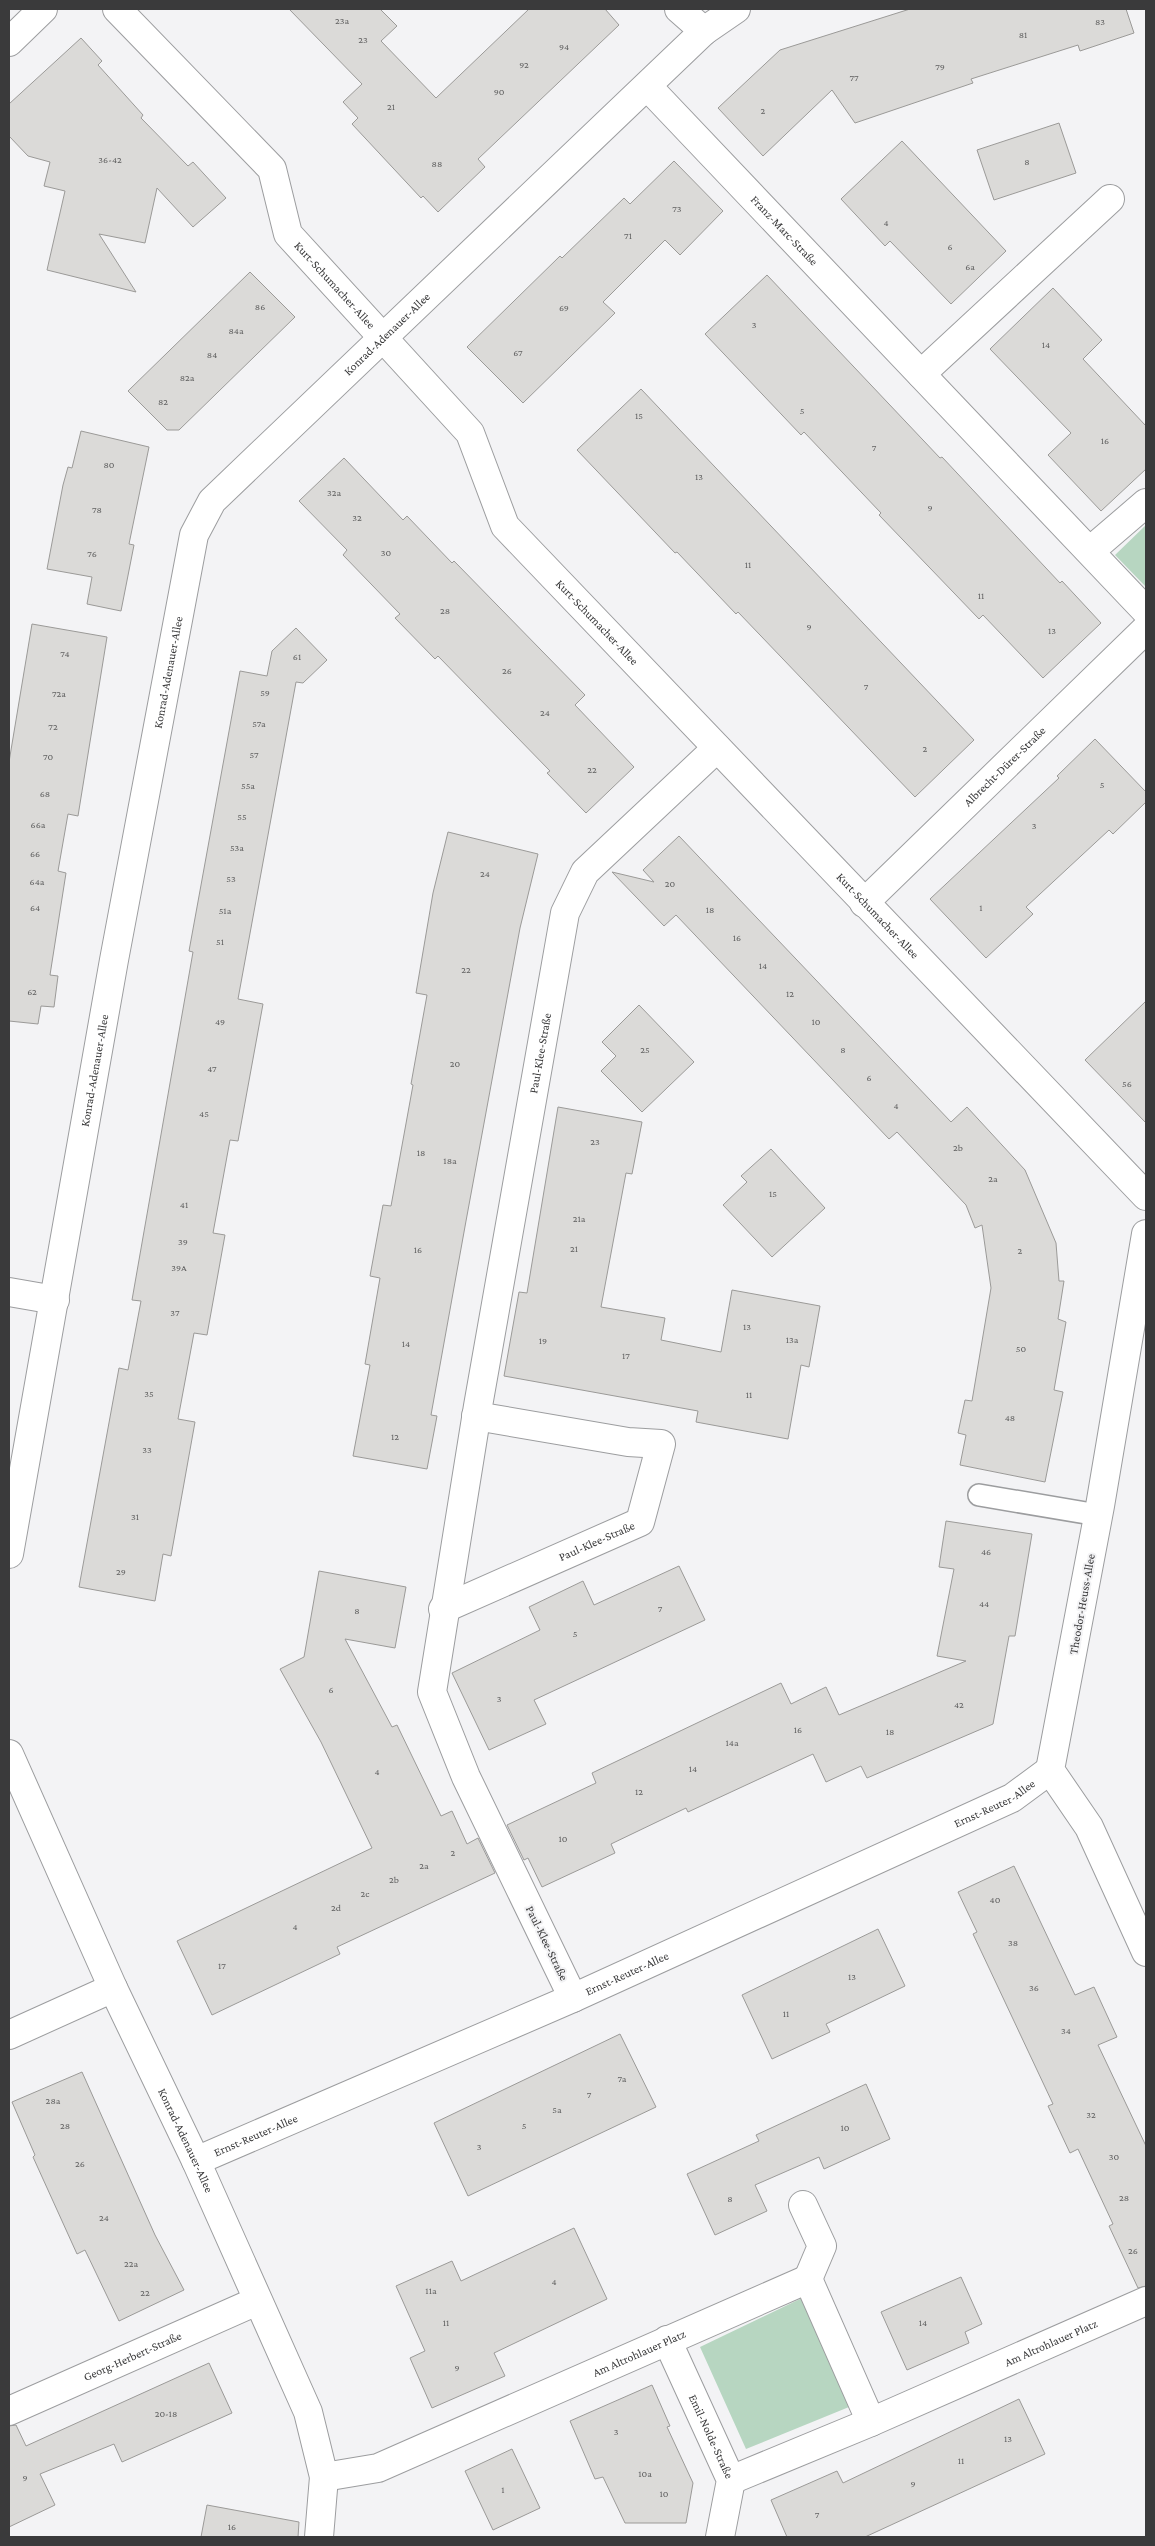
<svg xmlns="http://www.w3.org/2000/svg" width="1155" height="2546" viewBox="0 0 1155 2546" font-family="'Crimson Pro',serif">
  <rect width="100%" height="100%" fill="#f3f3f5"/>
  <path fill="#b7d6c1" d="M1146,525V587L1115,555Z
    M802,2298L849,2407L746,2449L700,2347Z"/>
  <path fill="#dbdad8" stroke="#9b9a98" d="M289,9H380L397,26L381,41L436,98L529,9H605L619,25L478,159L485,167L438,212L423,196L421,198L352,124L358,118L343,102L362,84Z
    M910,9H1126L1134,33L1080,51L1078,45L971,79L973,83L855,123L832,90L763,156L718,108L780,50Z
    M81,38L102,61L98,65L143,115L141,118L188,166L193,162L226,198L193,227L157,188L145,243L99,234L136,292L47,270L65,191L44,186L50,162L28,156L9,136V104Z
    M1059,123L1076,173L994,200L977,150Z
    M902,141L1006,251L951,304L890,241L885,246L841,199Z
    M674,161L723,211L680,255L665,240L603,302L615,313L523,403L467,347L560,256L562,258L624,198L630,204Z
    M250,272L295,317L179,430H167L128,391Z
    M767,275L940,458L942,457L1060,583L1062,581L1101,623L1043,678L983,615L979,619L879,515L881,513L804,432L801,435L705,334Z
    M1053,288L1102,340L1083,359L1146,426V469L1101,511L1048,455L1071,433L990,349Z
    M641,389L974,740L915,797L738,612L736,614L677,552L675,553L577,450Z
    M81,431L149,447L129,544L134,545L121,611L87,604L92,577L47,569L63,485L68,467L72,468Z
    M344,458L403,520L407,516L452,563L454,561L585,695L575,705L634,767L586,813L547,773L550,771L438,656L435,659L395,618L400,614L343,555L347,550L299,501Z
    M32,624L107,637L78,816L68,814L58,871L66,873L50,975L58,976L54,1007L41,1006L38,1024L9,1021V762Z
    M296,628L327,660L303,683L296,682L238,999L263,1004L238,1141L230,1140L213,1233L225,1235L207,1335L194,1333L178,1419L195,1422L171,1556L163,1554L155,1601L79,1587L119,1368L128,1370L141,1301L132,1300L193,952L189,951L240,671L267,676L272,651Z
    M1095,739L1146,792V802L1113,834L1109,830L1026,907L1033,914L986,958L930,899L1059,778L1057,776Z
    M448,832L538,854L520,928L466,1221L431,1415L437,1416L427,1469L353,1456L370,1365L365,1364L380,1278L370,1276L383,1205L391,1206L413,1085L411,1084L427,995L416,993L433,893Z
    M679,836L951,1122L967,1107L1025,1170L1056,1243L1059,1281H1064L1058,1319L1066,1322L1054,1390L1063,1392L1045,1482L960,1465L966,1435L958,1433L965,1400L972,1401L991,1288L982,1225L975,1228L966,1205L897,1132L889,1139L676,915L664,926L612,872L654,882L643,870Z
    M1146,1001V1123L1085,1060Z
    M639,1005L694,1062L642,1112L601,1071L616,1056L602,1042Z
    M558,1107L642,1122L632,1174L626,1173L601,1307L665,1318L661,1340L721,1352L732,1290L820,1306L809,1367L801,1365L788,1439L696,1422L698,1411L504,1376L519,1292L527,1293Z
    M771,1149L825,1208L772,1257L723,1205L747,1182L741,1176Z
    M946,1521L1032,1534L1015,1636H1009L993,1724L867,1778L861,1766L826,1782L813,1754L688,1812L686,1808L611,1844L615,1853L542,1887L528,1858L524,1860L507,1825L596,1783L592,1773L781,1683L791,1704L826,1687L839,1715L966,1661L937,1656L954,1569L939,1567Z
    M679,1566L705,1620L534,1700L546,1724L489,1750L452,1673L540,1630L529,1607L583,1581L594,1605Z
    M319,1571L406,1587L395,1648L345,1639L392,1727L397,1725L441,1816L452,1811L467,1844L478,1838L495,1873L337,1947L340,1954L212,2015L177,1941L372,1848L321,1742L280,1669L304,1657Z
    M1014,1866L1075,1995L1094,1987L1117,2037L1098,2045L1146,2146V2286L1138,2288L1109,2226L1113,2224L1078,2149L1070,2153L1048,2106L1053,2104L973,1934L977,1932L958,1892Z
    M878,1929L905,1986L826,2024L830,2032L772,2059L742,1995Z
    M620,2034L656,2107L468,2196L434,2123Z
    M82,2072L155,2235L184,2290L119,2321L85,2250L77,2254L33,2157L35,2155L12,2102Z
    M866,2084L890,2139L824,2169L819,2157L755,2185L767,2211L715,2235L687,2174L759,2141L756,2135Z
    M574,2228L607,2299L494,2353L505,2376L432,2408L410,2358L425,2351L396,2286L452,2261L461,2281Z
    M961,2277L982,2324L965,2332L969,2343L907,2370L881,2312Z
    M209,2363L232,2413L122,2462L114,2444L40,2474L55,2505L9,2527V2426L16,2425L26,2446Z
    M652,2385L670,2426L667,2427L693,2483L686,2523H625L603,2477L595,2479L570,2421Z
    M1019,2399L1045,2454L865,2537H787L771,2500L837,2471L843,2483Z
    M512,2449L540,2508L493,2530L465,2471Z
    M207,2505L299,2522L298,2537H201Z"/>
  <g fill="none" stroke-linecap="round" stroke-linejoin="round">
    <g stroke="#9c9d9f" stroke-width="24">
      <path id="service" d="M979,1495L1098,1515"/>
    </g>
    <g stroke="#9c9d9f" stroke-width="30">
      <g id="minor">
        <path id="s1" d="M117,9L272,169L288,234L470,433L505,526L1146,1196"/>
        <path d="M679,9L704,31"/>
        <path d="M9,42L43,9"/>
        <path id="s2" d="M648,87L1146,611"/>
        <path d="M921,374L1110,199"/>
        <path d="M1090,551L1146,503"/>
        <path id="s3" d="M864,903L1146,629"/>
        <path d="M1146,1234L1100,1506L1050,1770L1089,1827L1146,1952"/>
        <path d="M9,1292L55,1300"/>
        <path id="s4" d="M9,1554L114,960L194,535L212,501L704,31L736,9"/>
        <path id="s5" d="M443,1609L640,1522L661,1444L628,1442L476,1416"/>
        <path id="s6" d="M9,1754L113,1988L196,2161L308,2412L324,2477L319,2537"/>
        <path id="s7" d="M573,1998L466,1777L432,1692L478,1406L565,913L585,872L717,748"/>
        <path d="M9,2035L113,1988"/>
        <path id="s8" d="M196,2161L573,1998L1012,1798L1050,1770"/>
        <path d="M803,2205L822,2246L808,2279"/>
        <path d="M808,2279L871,2422"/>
        <path id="s9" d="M667,2340L731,2480L720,2537"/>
        <path id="s10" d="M9,2411L257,2301"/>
        <path id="s11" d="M324,2477L378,2468L808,2279"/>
        <path id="s12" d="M731,2480L871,2422L1146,2301"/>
      </g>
    </g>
    <use href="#service" stroke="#fff" stroke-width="21"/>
    <use href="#minor" stroke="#fff" stroke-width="28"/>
  </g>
  <g text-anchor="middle" stroke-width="4" stroke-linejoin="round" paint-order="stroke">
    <g font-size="10" fill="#626262">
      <text x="342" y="24">23a</text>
      <text x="1100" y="25">83</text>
      <text x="1023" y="38">81</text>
      <text x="363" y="43">23</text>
      <text x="564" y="50">94</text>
      <text x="524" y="68">92</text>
      <text x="940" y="70">79</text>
      <text x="854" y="81">77</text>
      <text x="499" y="95">90</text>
      <text x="391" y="110">21</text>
      <text x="763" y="114">2</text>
      <text x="110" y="163">36-42</text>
      <text x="1027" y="165">8</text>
      <text x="437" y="167">88</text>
      <text x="677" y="212">73</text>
      <text x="886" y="226">4</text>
      <text x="628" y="239">71</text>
      <text x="950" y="250">6</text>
      <text x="970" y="270">6a</text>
      <text x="260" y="310">86</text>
      <text x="564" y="311">69</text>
      <text x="754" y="328">3</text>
      <text x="236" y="334">84a</text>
      <text x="1046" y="348">14</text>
      <text x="518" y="356">67</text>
      <text x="212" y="358">84</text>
      <text x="187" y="381">82a</text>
      <text x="163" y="405">82</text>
      <text x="802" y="414">5</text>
      <text x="639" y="419">15</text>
      <text x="1105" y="444">16</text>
      <text x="874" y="451">7</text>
      <text x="109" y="468">80</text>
      <text x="699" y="480">13</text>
      <text x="334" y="496">32a</text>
      <text x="930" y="511">9</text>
      <text x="97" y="513">78</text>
      <text x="357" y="521">32</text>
      <text x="386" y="556">30</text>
      <text x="92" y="557">76</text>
      <text x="748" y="568">11</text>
      <text x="981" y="599">11</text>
      <text x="445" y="614">28</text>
      <text x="809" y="630">9</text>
      <text x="1052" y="634">13</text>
      <text x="65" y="657">74</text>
      <text x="297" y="660">61</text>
      <text x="507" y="674">26</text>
      <text x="866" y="690">7</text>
      <text x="265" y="696">59</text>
      <text x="59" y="697">72a</text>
      <text x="545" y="716">24</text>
      <text x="259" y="727">57a</text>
      <text x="53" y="730">72</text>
      <text x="925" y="752">2</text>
      <text x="254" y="758">57</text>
      <text x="48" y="760">70</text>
      <text x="592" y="773">22</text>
      <text x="1102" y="788">5</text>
      <text x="248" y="789">55a</text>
      <text x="45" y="797">68</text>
      <text x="242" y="820">55</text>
      <text x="38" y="828">66a</text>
      <text x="1034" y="829">3</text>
      <text x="237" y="851">53a</text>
      <text x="35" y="857">66</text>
      <text x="485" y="877">24</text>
      <text x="231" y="882">53</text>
      <text x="37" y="885">64a</text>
      <text x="670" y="887">20</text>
      <text x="35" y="911">64</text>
      <text x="981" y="911">1</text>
      <text x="710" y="913">18</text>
      <text x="225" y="914">51a</text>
      <text x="737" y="941">16</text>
      <text x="220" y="945">51</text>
      <text x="763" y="969">14</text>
      <text x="466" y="973">22</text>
      <text x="32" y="995">62</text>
      <text x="790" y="997">12</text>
      <text x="220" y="1025">49</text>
      <text x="816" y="1025">10</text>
      <text x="645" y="1053">25</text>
      <text x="843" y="1053">8</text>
      <text x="455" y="1067">20</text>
      <text x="212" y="1072">47</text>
      <text x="869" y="1081">6</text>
      <text x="1127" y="1087">56</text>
      <text x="896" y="1109">4</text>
      <text x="204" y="1117">45</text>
      <text x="595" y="1145">23</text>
      <text x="958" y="1151">2b</text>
      <text x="421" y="1156">18</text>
      <text x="450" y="1164">18a</text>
      <text x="993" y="1182">2a</text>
      <text x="773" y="1197">15</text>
      <text x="184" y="1208">41</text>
      <text x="579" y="1222">21a</text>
      <text x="183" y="1245">39</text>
      <text x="574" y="1252">21</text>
      <text x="418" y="1253">16</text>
      <text x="1020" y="1254">2</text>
      <text x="179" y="1271">39A</text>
      <text x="175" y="1316">37</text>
      <text x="747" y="1330">13</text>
      <text x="792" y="1343">13a</text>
      <text x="543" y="1344">19</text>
      <text x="406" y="1347">14</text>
      <text x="1021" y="1352">50</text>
      <text x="626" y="1359">17</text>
      <text x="149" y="1397">35</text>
      <text x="749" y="1398">11</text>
      <text x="1010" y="1421">48</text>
      <text x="395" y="1440">12</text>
      <text x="147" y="1453">33</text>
      <text x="135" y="1520">31</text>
      <text x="986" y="1555">46</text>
      <text x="121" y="1575">29</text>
      <text x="984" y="1607">44</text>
      <text x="660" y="1612">7</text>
      <text x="357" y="1614">8</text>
      <text x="575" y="1637">5</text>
      <text x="331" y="1693">6</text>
      <text x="499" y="1702">3</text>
      <text x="959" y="1708">42</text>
      <text x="798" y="1733">16</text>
      <text x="890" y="1735">18</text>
      <text x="732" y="1746">14a</text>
      <text x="693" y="1772">14</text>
      <text x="377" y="1775">4</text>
      <text x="639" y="1795">12</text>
      <text x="563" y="1842">10</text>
      <text x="453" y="1856">2</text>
      <text x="424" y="1869">2a</text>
      <text x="394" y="1883">2b</text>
      <text x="365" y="1897">2c</text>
      <text x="995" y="1903">40</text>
      <text x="336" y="1911">2d</text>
      <text x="295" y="1930">4</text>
      <text x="1013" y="1946">38</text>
      <text x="222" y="1969">17</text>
      <text x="852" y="1980">13</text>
      <text x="1034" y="1991">36</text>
      <text x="786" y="2017">11</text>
      <text x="1066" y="2034">34</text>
      <text x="622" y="2082">7a</text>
      <text x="589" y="2098">7</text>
      <text x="53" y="2104">28a</text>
      <text x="557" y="2113">5a</text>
      <text x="1091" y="2118">32</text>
      <text x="65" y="2129">28</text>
      <text x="524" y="2129">5</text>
      <text x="845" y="2131">10</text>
      <text x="479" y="2150">3</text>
      <text x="1114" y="2160">30</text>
      <text x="80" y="2167">26</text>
      <text x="1124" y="2201">28</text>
      <text x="730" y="2202">8</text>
      <text x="104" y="2221">24</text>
      <text x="1133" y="2254">26</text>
      <text x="131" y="2267">22a</text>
      <text x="554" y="2285">4</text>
      <text x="431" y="2294">11a</text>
      <text x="145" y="2296">22</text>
      <text x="446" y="2326">11</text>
      <text x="923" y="2326">14</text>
      <text x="457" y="2371">9</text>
      <text x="166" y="2417">20-18</text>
      <text x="616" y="2435">3</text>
      <text x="1008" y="2442">13</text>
      <text x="961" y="2464">11</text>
      <text x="645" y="2477">10a</text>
      <text x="25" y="2481">9</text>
      <text x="913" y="2487">9</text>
      <text x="503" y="2493">1</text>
      <text x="664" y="2497">10</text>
      <text x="817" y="2518">7</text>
      <text x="232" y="2530">16</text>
    </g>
    <g font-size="12" fill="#3a3a3b" stroke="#f3f3f5">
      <text dy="4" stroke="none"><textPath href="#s2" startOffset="198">Franz-Marc-Straße</textPath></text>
      <text dy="4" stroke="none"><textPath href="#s1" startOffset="359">Kurt-Schumacher-Allee</textPath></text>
      <text dy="4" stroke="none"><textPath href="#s4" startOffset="1316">Konrad-Adenauer-Allee</textPath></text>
      <text dy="4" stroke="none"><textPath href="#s1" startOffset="792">Kurt-Schumacher-Allee</textPath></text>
      <text dy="4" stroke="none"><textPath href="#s4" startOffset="896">Konrad-Adenauer-Allee</textPath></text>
      <text dy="4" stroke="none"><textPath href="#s3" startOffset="196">Albrecht-Dürer-Straße</textPath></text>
      <text dy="4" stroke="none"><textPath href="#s1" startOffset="1198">Kurt-Schumacher-Allee</textPath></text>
      <text dy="4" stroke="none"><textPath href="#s7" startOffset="985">Paul-Klee-Straße</textPath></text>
      <text dy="4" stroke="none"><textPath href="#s4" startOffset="491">Konrad-Adenauer-Allee</textPath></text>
      <text dy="4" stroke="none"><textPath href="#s5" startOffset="168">Paul-Klee-Straße</textPath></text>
      <text transform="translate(1082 1604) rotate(-80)" y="4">Theodor-Heuss-Allee</text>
      <text dy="4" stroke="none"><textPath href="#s8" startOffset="875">Ernst-Reuter-Allee</textPath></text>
      <text transform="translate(547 1943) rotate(64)" y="4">Paul-Klee-Straße</text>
      <text dy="4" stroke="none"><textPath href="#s8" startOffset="470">Ernst-Reuter-Allee</textPath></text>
      <text dy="4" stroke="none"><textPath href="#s8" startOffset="65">Ernst-Reuter-Allee</textPath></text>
      <text dy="4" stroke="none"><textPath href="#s6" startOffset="425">Konrad-Adenauer-Allee</textPath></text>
      <text dy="4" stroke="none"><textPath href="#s12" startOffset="348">Am Altrohlauer Platz</textPath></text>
      <text dy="4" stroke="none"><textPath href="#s11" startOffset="340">Am Altrohlauer Platz</textPath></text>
      <text dy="4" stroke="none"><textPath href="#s10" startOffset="135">Georg-Herbert-Straße</textPath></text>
      <text dy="4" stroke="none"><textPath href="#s9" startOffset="106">Emil-Nolde-Straße</textPath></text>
    </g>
  </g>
  <rect width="1155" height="2546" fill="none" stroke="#3a3a3b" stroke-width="20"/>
</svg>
